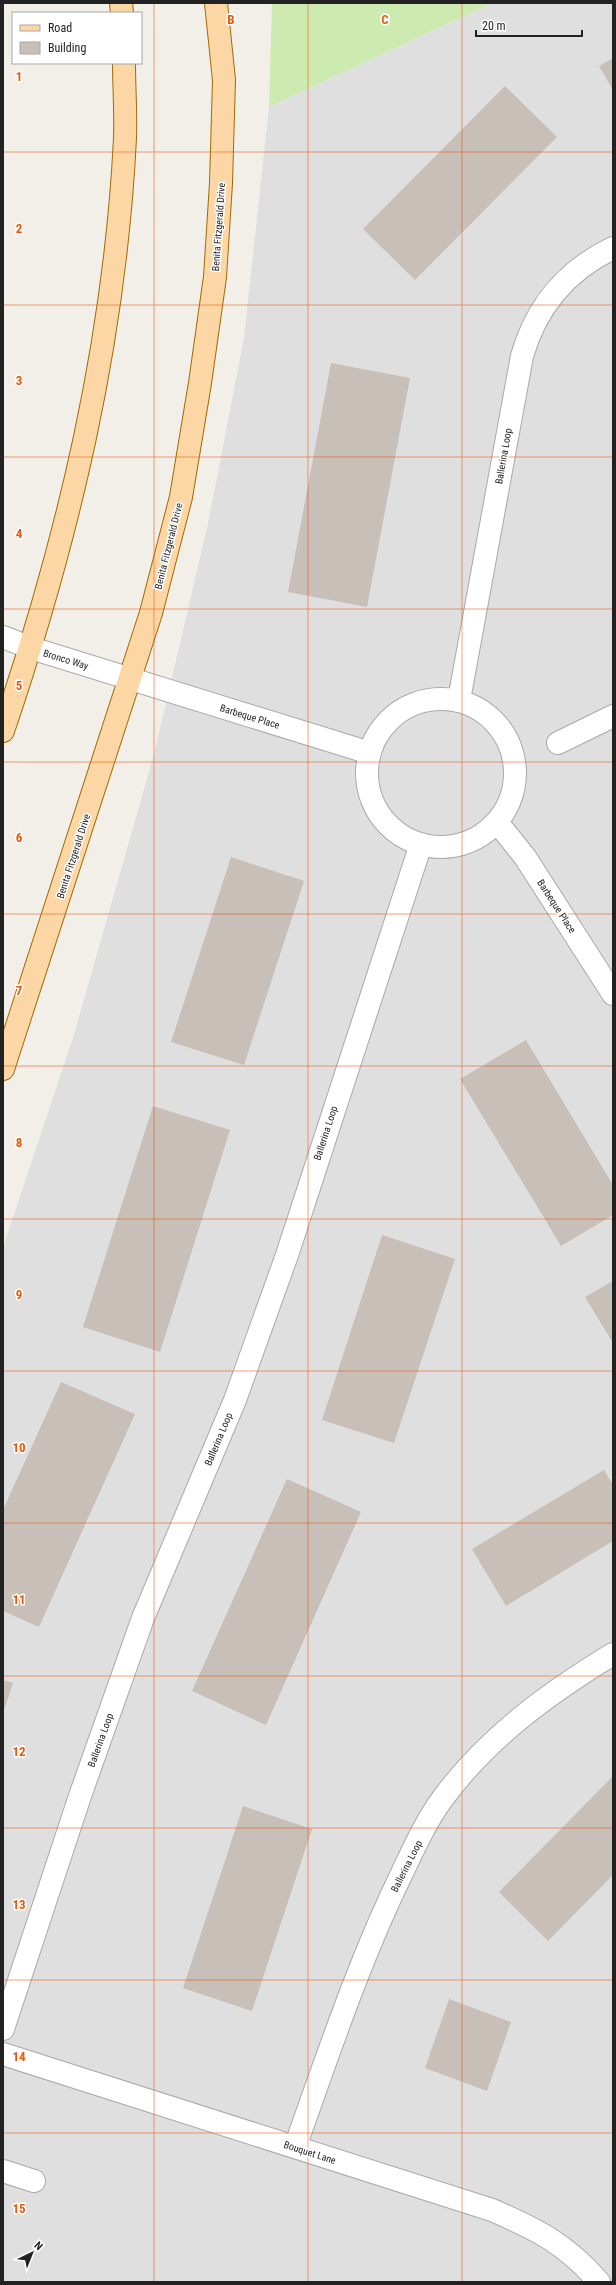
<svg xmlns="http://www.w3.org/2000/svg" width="616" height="2285" viewBox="0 0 616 2285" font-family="'Roboto Condensed',sans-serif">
  <rect width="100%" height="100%" fill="#f2efe9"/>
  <path fill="#e0dfdf" d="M492,3H613V2282H3V1247L72,1041L154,754L208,524L244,338L269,107Z"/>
  <path fill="#cdebb0" d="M272,3H492L269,107Z"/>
  <path fill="#c7bfb8" d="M613,58V90L599,66Z
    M505,86L557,137L415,280L363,229Z
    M331,363L410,378L367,607L288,592Z
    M231,857L304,881L244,1065L171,1042Z
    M526,1040L613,1185V1215L561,1246L460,1079Z
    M153,1106L230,1130L160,1352L83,1327Z
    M382,1235L455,1259L394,1443L322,1420Z
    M613,1281V1343L585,1297Z
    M61,1382L135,1414L39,1627L3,1611V1510Z
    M604,1470L613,1485V1541L506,1606L472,1549Z
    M287,1479L361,1512L266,1725L192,1691Z
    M3,1680L13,1683L3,1713Z
    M613,1776V1875L548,1941L499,1892Z
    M243,1806L312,1829L252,2011L183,1988Z
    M449,1999L511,2022L487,2091L425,2068Z"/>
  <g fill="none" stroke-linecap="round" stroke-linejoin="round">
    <g stroke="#a9a9a9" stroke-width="24">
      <path id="minor" d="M3,637L31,648L370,753
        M367 773a74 74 0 1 1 148 0a74 74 0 1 1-148 0Z
        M459,700L522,356C536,307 567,270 613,248
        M558,743L613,716
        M497,822L525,857L613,994
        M3,2029L80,1796L143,1618L235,1400L287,1255L421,844
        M3,2054L492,2210C538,2230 566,2244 599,2282
        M295,2147C328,2055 359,1961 402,1873C414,1848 426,1821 443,1798C488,1737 549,1693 613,1654
        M3,2171L34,2181"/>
    </g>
    <g stroke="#a06b00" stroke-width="24">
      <path id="major" d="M121,3L122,13
        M3,731C68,539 115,342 125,138C126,114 124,88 124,63
        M3,1069L151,613L181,497L200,383L215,277L221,183L224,80L216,3"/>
    </g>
    <use href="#minor" stroke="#fff" stroke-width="22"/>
    <use href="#major" stroke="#fcd6a4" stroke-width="22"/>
  </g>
  <path fill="none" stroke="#e8590c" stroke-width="1" stroke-opacity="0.55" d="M154,3V2282M308,3V2282M462,3V2282M3,152H613M3,305H613M3,457H613M3,609H613M3,762H613M3,914H613M3,1066H613M3,1219H613M3,1371H613M3,1523H613M3,1676H613M3,1828H613M3,1980H613M3,2133H613"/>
  <g text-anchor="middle" stroke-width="3" stroke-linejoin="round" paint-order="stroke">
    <g font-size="10" fill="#222" stroke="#fff">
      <text transform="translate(218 227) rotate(-86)" y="4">Benita Fitzgerald Drive</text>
      <text transform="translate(503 456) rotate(-80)" y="4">Ballerina Loop</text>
      <text transform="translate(168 546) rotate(-76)" y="4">Benita Fitzgerald Drive</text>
      <text transform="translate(66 659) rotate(17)" y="4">Bronco Way</text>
      <text transform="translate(250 716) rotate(17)" y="4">Barbeque Place</text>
      <text transform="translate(73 856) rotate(-72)" y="4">Benita Fitzgerald Drive</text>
      <text transform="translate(557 906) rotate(57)" y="4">Barbeque Place</text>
      <text transform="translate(325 1133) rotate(-72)" y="4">Ballerina Loop</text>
      <text transform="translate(218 1439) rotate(-67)" y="4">Ballerina Loop</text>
      <text transform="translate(100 1740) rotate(-70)" y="4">Ballerina Loop</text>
      <text transform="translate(406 1866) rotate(-63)" y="4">Ballerina Loop</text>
      <text transform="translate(310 2152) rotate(18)" y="4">Bouquet Lane</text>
    </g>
  </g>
  <g font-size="13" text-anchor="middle" font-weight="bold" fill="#e8590c" stroke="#fff" stroke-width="3" stroke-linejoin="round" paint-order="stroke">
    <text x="231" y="24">B</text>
    <text x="385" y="24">C</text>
    <text x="19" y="81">1</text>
    <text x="19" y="233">2</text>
    <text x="19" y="385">3</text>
    <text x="19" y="538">4</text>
    <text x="19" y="690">5</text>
    <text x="19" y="842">6</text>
    <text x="19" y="995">7</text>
    <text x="19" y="1147">8</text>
    <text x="19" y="1299">9</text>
    <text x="19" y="1452">10</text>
    <text x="19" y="1604">11</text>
    <text x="19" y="1756">12</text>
    <text x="19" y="1909">13</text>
    <text x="19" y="2061">14</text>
    <text x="19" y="2213">15</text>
  </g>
  <rect width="616" height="2285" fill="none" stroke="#222222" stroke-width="8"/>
  <rect x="12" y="12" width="130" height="52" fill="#ffffff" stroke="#a7a7a7"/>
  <rect x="20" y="25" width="20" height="6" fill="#fcd6a4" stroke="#a7a7a7"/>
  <text x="48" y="32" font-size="12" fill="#222222">Road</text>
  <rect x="20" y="42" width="20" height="12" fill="#c7bfb8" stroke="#a7a7a7"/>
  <text x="48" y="52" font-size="12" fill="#222222">Building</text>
  <g transform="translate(32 2253) rotate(43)" stroke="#ffffff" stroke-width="3" paint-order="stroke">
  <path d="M0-3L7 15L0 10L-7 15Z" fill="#222222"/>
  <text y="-6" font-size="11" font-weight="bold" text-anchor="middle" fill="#222222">N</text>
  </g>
  <path d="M476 30v6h106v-6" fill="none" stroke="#222222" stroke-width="2"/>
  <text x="482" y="30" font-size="12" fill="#222222" stroke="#ffffff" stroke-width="3" paint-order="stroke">20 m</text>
</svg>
